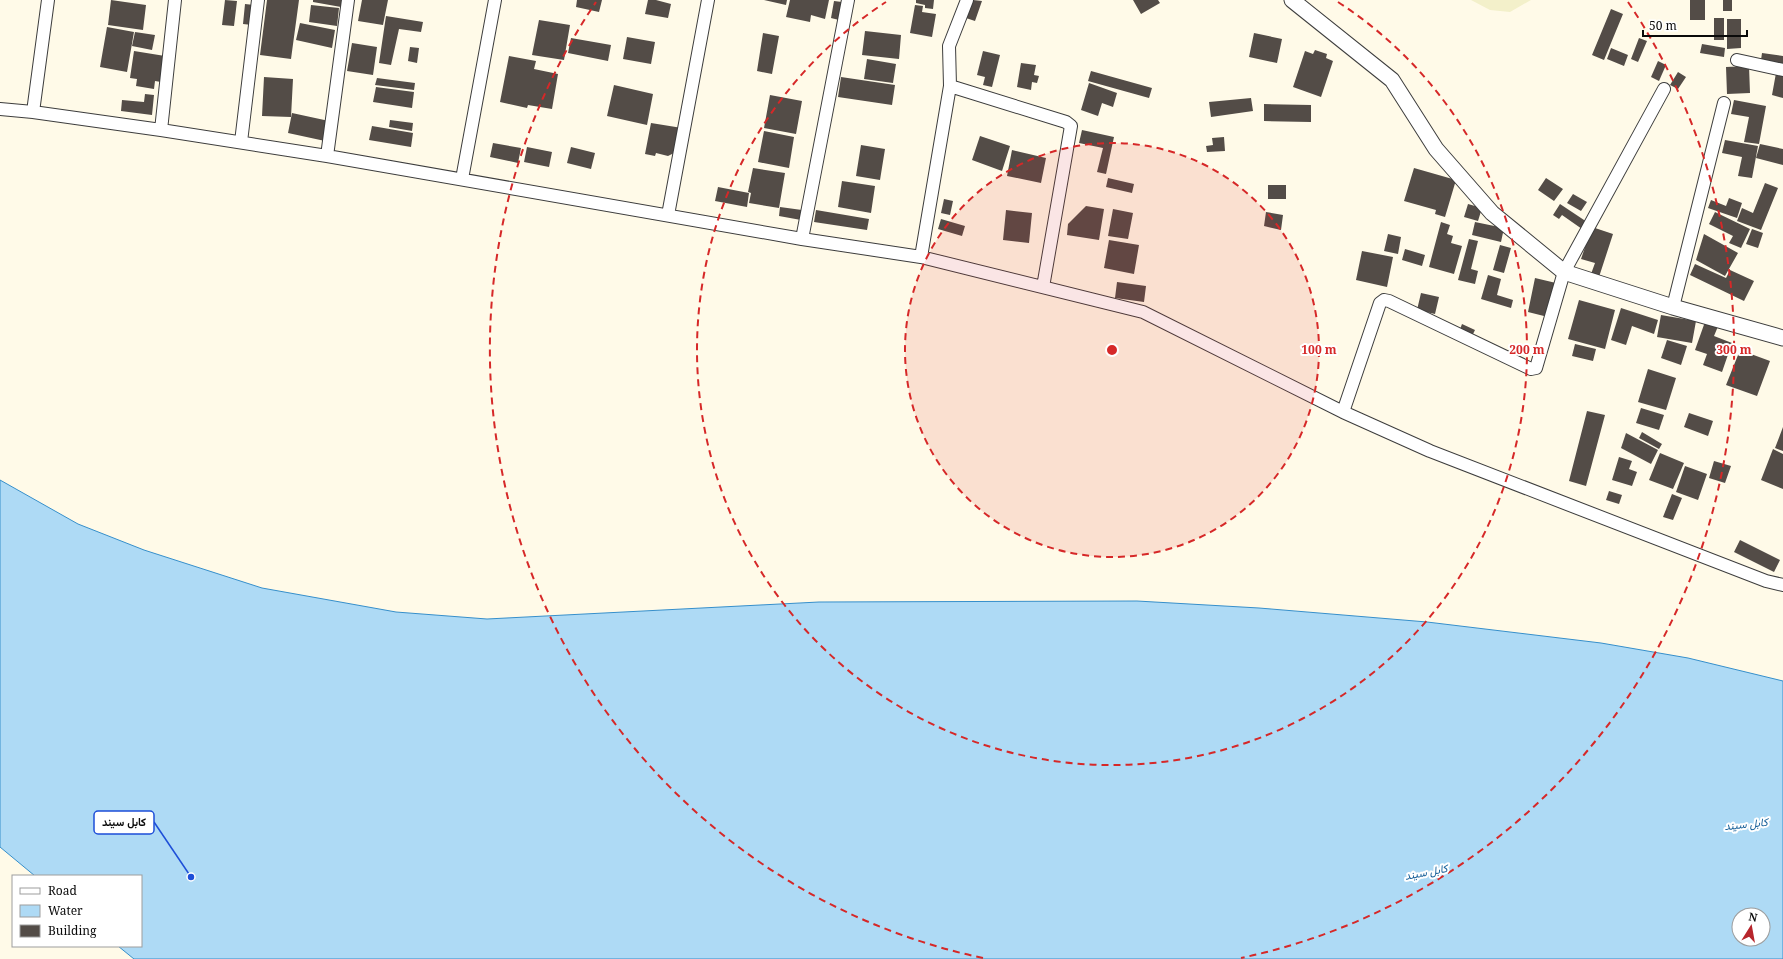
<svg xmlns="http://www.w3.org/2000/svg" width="1783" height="959" viewBox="0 0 1783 959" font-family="'Noto Serif',Vazirmatn,serif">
  <rect width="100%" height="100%" fill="#fffae8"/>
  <path fill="#f3f0ca" d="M1471,0H1531L1510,12L1490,10Z"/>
  <path fill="#aedaf5" stroke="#368fcb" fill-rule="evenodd" d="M0,480L78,524L144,550L262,588L396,612L487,619L819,602L1137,601L1259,608L1427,622L1601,643L1688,658L1783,681V959H134L118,946H141V876H35L0,847ZM1739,915H1763V939H1739Z"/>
  <path fill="#534c47" d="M111,0L146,5L143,30L108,25Z
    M225,0L237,1L234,26L222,25Z
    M267,0H299L291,59L260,55Z
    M313,0H342L341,7L313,2Z
    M362,0H388L383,25L358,21Z
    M577,0H602L599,12L576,7Z
    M648,0H656L671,4L668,18L645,14Z
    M764,0H787L786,5Z
    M790,0H829L825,19L811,15L810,22L786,17Z
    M916,0H934L933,9L925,8V5L916,3Z
    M973,0L982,1L975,21L966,18Z
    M1133,0H1158L1160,3L1141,14Z
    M1690,0H1705V20H1690Z
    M1723,0H1732V11H1723Z
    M834,1L842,2L839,20L831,18Z
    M245,4L254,5L252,25L243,24Z
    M311,5L339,8L337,26L309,22Z
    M915,5L923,6L922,12L936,14L932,37L910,33Z
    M1611,9L1623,14L1604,60L1592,55Z
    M386,16L423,22L421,32L399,29L391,65L379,63Z
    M1714,18H1724V40H1714Z
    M1727,19H1741V48L1727,49Z
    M539,20L570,25L564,60L532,55Z
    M300,23L335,30L332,48L296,40Z
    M107,27L134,32L127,72L100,67Z
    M865,31L901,35L899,59L862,55Z
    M135,32L155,35L152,50L132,46Z
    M763,33L779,36L772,74L757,71Z
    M1254,33L1282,39L1277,63L1249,57Z
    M627,37L655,42L651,64L623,59Z
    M571,38L611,45L608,61L568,53Z
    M1639,38L1647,41L1638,62L1631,59Z
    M352,43L377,47L373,75L347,71Z
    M1702,44L1725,48L1724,57L1700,53Z
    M410,47L419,48L417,63L408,61Z
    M1611,48L1628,55L1624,66L1607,59Z
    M1315,50L1327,54L1326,58L1333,61L1321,97L1293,87L1305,51L1313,54Z
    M134,51L165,56L161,82L155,81L154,89L136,86L137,79L130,78Z
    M983,51L1000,55L992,87L983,85L985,77L977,75Z
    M1762,53L1783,56V64L1761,60Z
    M509,56L536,61L534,69L558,74L552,109L528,105L527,108L500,102Z
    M867,59L896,64L893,83L864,79Z
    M1658,61L1666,65L1659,81L1651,77Z
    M1021,63L1036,65L1034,75L1039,76L1037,83L1032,82L1031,90L1017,87Z
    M1749,66L1750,93L1727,94L1726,67Z
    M1091,71L1152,88L1149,98L1088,81Z
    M1678,72L1686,77L1678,89L1670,85Z
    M1776,73L1783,74V98L1772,95Z
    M264,77L293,79L291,117L262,116Z
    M841,77L895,85L892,105L838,97Z
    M377,78L415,83L414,90L375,85Z
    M1089,83L1117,93L1113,107L1102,103L1098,116L1081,110Z
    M614,85L653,94L647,125L607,116Z
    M376,87L414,92L412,108L373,102Z
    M145,94L154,95L152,115L121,111L122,100L144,102Z
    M770,95L802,101L796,134L764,128Z
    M1251,98L1253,111L1211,117L1209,102Z
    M1734,100L1766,106L1759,144L1744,142L1749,117L1731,114Z
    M1264,104L1311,105V122L1264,121Z
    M292,113L329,121L325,141L288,133Z
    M390,120L413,123L412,131L389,127Z
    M651,123L682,128L674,153L668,156L656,153L655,156L645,154Z
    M372,126L413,133L411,147L369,140Z
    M1082,130L1114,137L1106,174L1097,172L1103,148L1079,143Z
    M764,131L794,137L789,168L758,162Z
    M980,136L1010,146L1002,171L972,160Z
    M1224,137L1225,151L1207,152L1206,146L1213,145L1212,138Z
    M1725,140L1758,146L1752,178L1738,176L1742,157L1722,153Z
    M493,143L521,148L518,163L490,157Z
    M1760,144L1783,149V165L1756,158Z
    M861,145L885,149L880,180L856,176Z
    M527,147L552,152L549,167L524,162Z
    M571,147L595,153L591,169L567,163Z
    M1012,150L1046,158L1041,183L1007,176Z
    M753,168L785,173L779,208L749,203L751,193L748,192Z
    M1414,168L1456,180L1445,217L1435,214L1436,210L1404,201Z
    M1108,178L1134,184L1132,193L1106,187Z
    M1546,178L1563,189L1554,201L1538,190Z
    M842,181L875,186L871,213L838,207Z
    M1765,183L1778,188L1761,230L1737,221L1742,208L1753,213Z
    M1268,185H1286V199H1268Z
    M718,187L749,193L747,207L715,201Z
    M1573,194L1587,202L1581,211L1567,203Z
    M1729,198L1742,203L1737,218L1708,208L1711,200L1726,206Z
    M944,199L953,201L950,215L941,213Z
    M1468,204L1482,208L1478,221L1464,217Z
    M1560,204L1587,222L1582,229L1562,215L1559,219L1553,215Z
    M1086,206L1104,209L1099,240L1067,235L1068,224Z
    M780,207L802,210L801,220L779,216Z
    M1113,209L1133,213L1128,239L1108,236Z
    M816,210L869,219L867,230L814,222Z
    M1006,210L1032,213L1029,243L1003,240Z
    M1266,212L1283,215L1281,230L1264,226Z
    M1715,212L1750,229L1741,248L1729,243L1733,236L1709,224Z
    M941,219L965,226L962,236L938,229Z
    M1441,222L1450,225L1447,234L1453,236L1451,243L1462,246L1454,274L1429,267Z
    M1475,222L1504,228L1501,242L1472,235Z
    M1592,227L1613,234L1599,277L1591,274L1595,263L1581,259Z
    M1752,229L1763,233L1758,248L1746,244Z
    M1388,234L1401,237L1398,254L1384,251Z
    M1704,234L1738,253L1725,276L1696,260Z
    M1469,239L1478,241L1471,269L1478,271L1475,284L1458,280Z
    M1109,240L1139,245L1134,274L1104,268Z
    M1500,245L1511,248L1504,273L1493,270Z
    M1405,249L1425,255L1422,266L1402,260Z
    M1362,251L1393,257L1387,287L1356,280Z
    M1695,264L1726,278L1730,270L1754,281L1744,301L1690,275Z
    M1488,275L1501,279L1497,295L1513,300L1511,308L1481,299Z
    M1535,278L1556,283L1548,317L1528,312Z
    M1117,282L1146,286L1144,302L1115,298Z
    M1421,293L1439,297L1435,314L1417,310Z
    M1579,300L1615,310L1605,349L1568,339Z
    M1621,308L1658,320L1654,334L1632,326L1626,345L1611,340Z
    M1661,315L1696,321L1692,343L1657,337Z
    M1706,319L1719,324L1714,336L1732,343L1722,372L1703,365L1707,354L1695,350Z
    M1462,324L1475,330L1471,338L1459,332Z
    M1667,340L1687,346L1681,365L1661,358Z
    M1575,344L1596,349L1593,361L1572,356Z
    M1740,350L1770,361L1757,396L1726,385Z
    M1648,369L1676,378L1666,410L1638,402Z
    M1641,408L1664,415L1659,430L1636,423Z
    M1587,411L1605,415L1586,486L1569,481Z
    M1689,413L1713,421L1708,436L1684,427Z
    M1783,427V451L1775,448Z
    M1642,432L1662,444L1659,449L1639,438Z
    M1626,433L1658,450L1651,464L1621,448Z
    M1773,449L1783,454V489L1761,480Z
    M1660,453L1684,463L1673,489L1649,480Z
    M1619,457L1632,461L1629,469L1637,472L1632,486L1612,480Z
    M1714,461L1731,466L1725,483L1709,478Z
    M1685,466L1707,474L1698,500L1676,492Z
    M1609,491L1622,495L1619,504L1606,500Z
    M1672,494L1682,498L1673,520L1663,517Z
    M1740,540L1780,560L1774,572L1734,552Z"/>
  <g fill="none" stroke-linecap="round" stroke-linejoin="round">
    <g stroke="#3d3d3d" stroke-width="14">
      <path id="minor" d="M1737,60L1783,70
        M950,86L1066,122L1071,126L1043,287
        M0,109L33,112L161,130L327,156L802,239L921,257L1143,312L1343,412L1430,451L1766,581L1783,585
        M33,112L48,0
        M161,130L175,0
        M241,142L258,0
        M327,156L348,0
        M462,179L495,0
        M668,215L708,0
        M802,239L848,0
        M921,257L950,86L949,46L967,0
        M1673,307L1724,103
        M1343,412L1380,303L1384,300L1389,301L1531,369L1536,368L1564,272L1664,89"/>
    </g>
    <g stroke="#3d3d3d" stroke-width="17">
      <path id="tertiary" d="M1292,0L1392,80L1436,149L1492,213L1564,272L1673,307L1783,338"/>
    </g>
    <use href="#minor" stroke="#fff" stroke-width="12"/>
    <use href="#tertiary" stroke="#fff" stroke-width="15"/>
  </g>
  <circle cx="1112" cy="350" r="207" fill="#d62828" fill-opacity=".12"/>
  <g fill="none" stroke="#d62828" stroke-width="2" stroke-dasharray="7 5">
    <circle cx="1112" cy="350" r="207"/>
    <path d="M1338 2A415 415 0 1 1 886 2"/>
    <path d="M983 958A622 622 0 0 1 596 2M1628 2A622 622 0 0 1 1241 958"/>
  </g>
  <g text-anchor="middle" stroke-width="4" stroke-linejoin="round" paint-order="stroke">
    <g font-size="11" font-style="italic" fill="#176099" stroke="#fff">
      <text transform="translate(1746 824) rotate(-6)" y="4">کابل سيند</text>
      <text transform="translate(1426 872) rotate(-11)" y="4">کابل سيند</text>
    </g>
  </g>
  <circle cx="1112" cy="350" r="6" fill="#d62828" stroke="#fff" stroke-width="2"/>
  <g font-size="12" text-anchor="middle" font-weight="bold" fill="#d62828" stroke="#fff" stroke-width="4" stroke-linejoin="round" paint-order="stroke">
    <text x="1319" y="354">100 m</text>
    <text x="1527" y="354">200 m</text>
    <text x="1734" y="354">300 m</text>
  </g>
  <path fill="none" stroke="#1d4ed8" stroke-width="1.5" d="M191 877L154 822"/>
  <circle fill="#1d4ed8" stroke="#fff" stroke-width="1.5" cx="191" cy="877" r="4"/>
  <rect fill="#fff" stroke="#1d4ed8" stroke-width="1.5" x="94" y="811" width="60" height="23" rx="4"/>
  <g font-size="11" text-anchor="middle" font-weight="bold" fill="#0a0a0a">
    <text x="124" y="826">کابل سيند</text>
  </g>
  <rect x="12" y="875" width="130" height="72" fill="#ffffff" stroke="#9d9d9d"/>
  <rect x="20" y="888" width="20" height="6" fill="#ffffff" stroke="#9d9d9d"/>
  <text x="48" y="895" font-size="12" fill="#0a0a0a">Road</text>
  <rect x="20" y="905" width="20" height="12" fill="#aedaf5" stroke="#9d9d9d"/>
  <text x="48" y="915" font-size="12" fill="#0a0a0a">Water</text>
  <rect x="20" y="925" width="20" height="12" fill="#534c47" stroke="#9d9d9d"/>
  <text x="48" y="935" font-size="12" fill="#0a0a0a">Building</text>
  <g transform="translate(1751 927) rotate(11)"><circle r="19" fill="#ffffff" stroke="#9d9d9d"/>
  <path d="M0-3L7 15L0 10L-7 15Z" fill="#b7252c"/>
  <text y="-6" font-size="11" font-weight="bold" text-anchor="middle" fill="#0a0a0a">N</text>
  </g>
  <path d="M1643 30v6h104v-6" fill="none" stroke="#0a0a0a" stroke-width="2"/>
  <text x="1649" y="30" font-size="12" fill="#0a0a0a" stroke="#ffffff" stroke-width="3" paint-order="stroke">50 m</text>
</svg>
